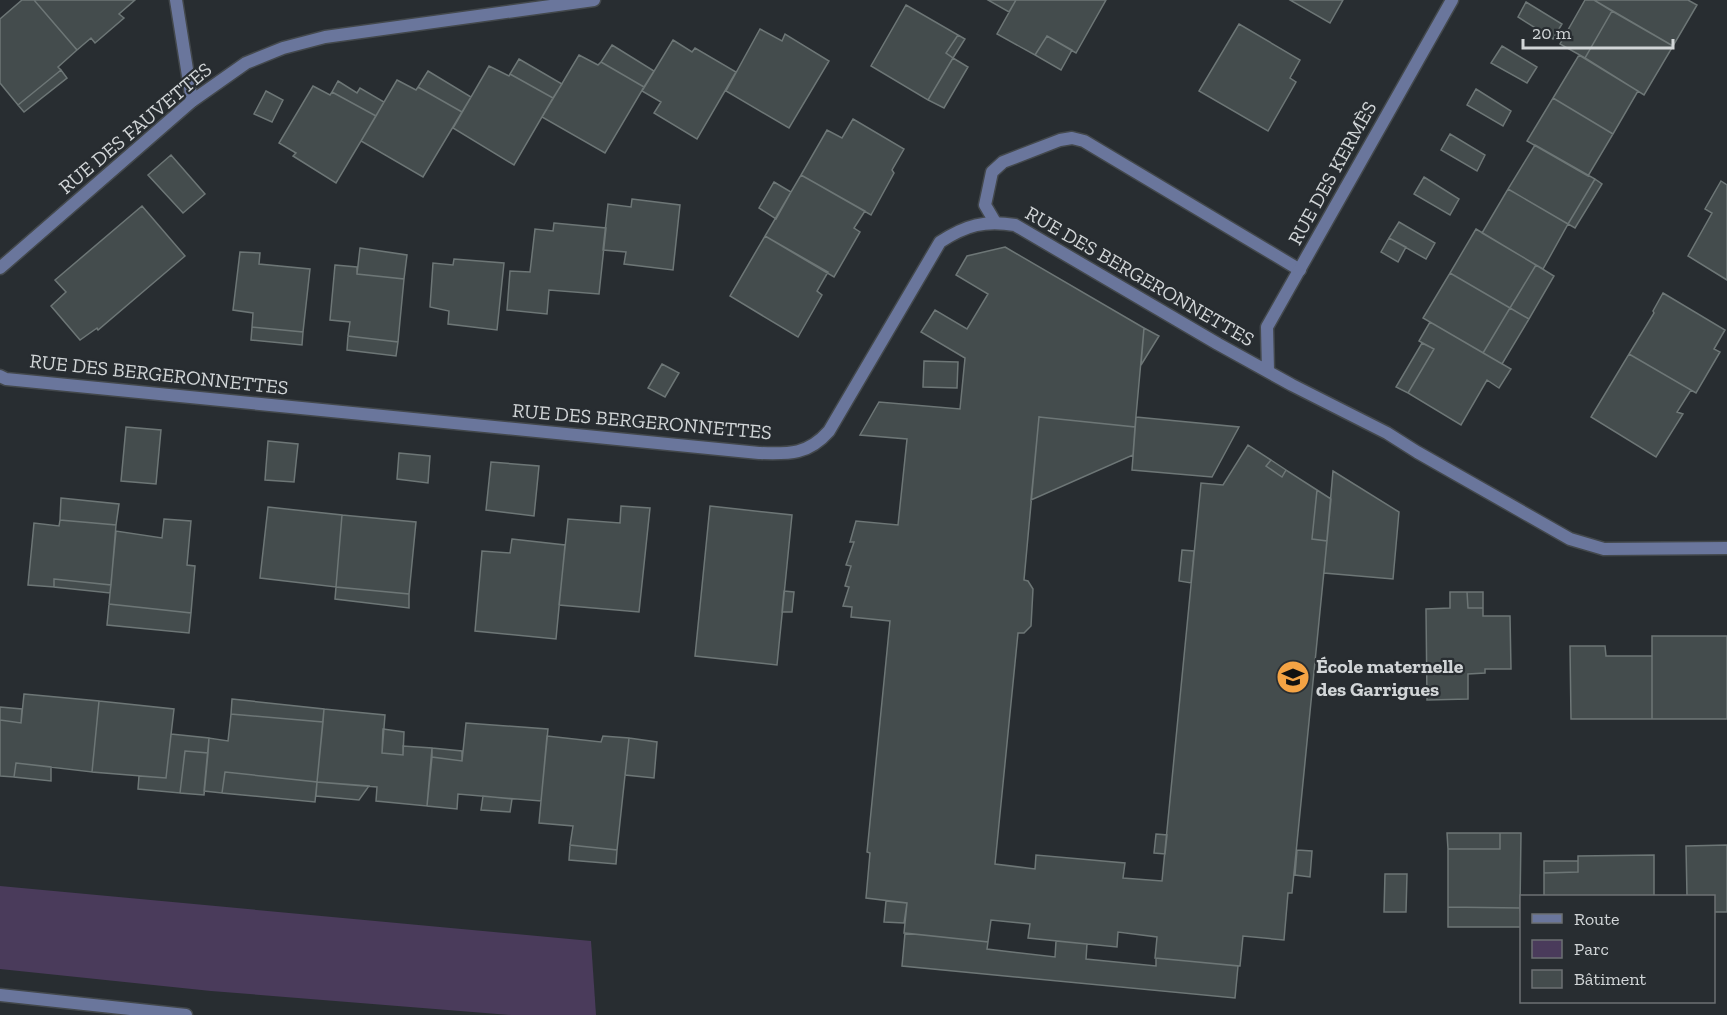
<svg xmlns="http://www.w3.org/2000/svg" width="1727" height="1015" viewBox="0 0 1727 1015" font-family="'Zilla Slab',serif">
  <rect width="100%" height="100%" fill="#282d31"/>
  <path fill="#4a3b5b" d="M0,886L591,941L596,1015H511L211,991L0,969Z"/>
  <path fill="#444c4d" stroke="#6d7676" stroke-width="1.5" d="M22,0H34L77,50L58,67L61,70L18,105L0,83V19Z
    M34,0H135L119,14L124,18L95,43L91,38L77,50Z
    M988,0H1016L1009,12Z
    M1016,0H1106L1076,53L1047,36L1035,55L997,34Z
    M1290,0H1343L1330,23Z
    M1585,0H1594L1612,11L1585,58L1560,44Z
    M1594,0H1688L1697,5L1673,46Z
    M1526,2L1562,24L1553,39L1518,17Z
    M906,5L958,35L946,53L953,58L928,100L871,66Z
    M1612,11L1673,46L1644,95L1585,58Z
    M1239,24L1300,60L1290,78L1296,82L1268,131L1199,91Z
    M760,29L782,41L785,34L829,61L789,128L726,91Z
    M958,35L965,39L953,58L946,53Z
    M1047,36L1072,50L1061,70L1035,55Z
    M673,40L692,52L695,48L736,72L697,139L654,113L661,102L642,91Z
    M612,45L654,71L644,87L601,62Z
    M1502,46L1537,67L1527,83L1491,63Z
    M579,55L598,65L601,62L644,87L605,153L542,117Z
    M1579,55L1638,91L1613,134L1553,98Z
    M953,58L968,67L944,108L928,100Z
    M519,59L562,84L553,98L510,74Z
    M489,66L509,76L510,74L553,98L514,165L453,128Z
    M61,70L67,78L24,112L18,105Z
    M428,71L471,97L462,112L418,87Z
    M397,80L416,90L418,87L462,112L423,177L361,141Z
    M338,81L357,93L360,88L384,102L376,116L332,92Z
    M313,86L330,95L332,92L376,116L336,183L293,156L296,153L279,143Z
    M1476,89L1511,111L1503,126L1467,105Z
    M266,91L283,100L272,122L254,114Z
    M1553,98L1613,134L1588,176L1527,141Z
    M853,119L904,149L892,170L894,173L871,215L801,175L827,130L842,138Z
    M1450,134L1485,155L1477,171L1441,150Z
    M1535,145L1595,179L1568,224L1508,189Z
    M171,155L205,194L183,213L148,175Z
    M801,175L865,211L854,228L860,232L834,277L765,236Z
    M1424,177L1459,199L1450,215L1414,194Z
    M1595,179L1602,184L1575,228L1568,224Z
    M1721,181L1727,185V280L1688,256L1712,213L1705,209Z
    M774,182L791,192L776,219L759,208Z
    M1508,189L1568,224L1543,269L1482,233Z
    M632,199L680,205L673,270L624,264L626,252L603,250L608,204L631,207Z
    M142,206L185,256L98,330L97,328L80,340L51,306L66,292L55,280Z
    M1399,222L1435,243L1426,259L1389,238Z
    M554,223L606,228L599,294L549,290L547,314L507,310L510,271L530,272L535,229L553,231Z
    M1476,229L1536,265L1510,308L1450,273Z
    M765,236L828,272L817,291L822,295L798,337L730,296Z
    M1389,238L1406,247L1398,262L1381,252Z
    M1005,247L1144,328L1135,427L1039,417L1024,580L1028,581L1033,589L1031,626L1024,633H1018L995,864L1035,869L1036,855L1125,863L1123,878L1162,881L1201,483L1223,485L1248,445L1271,460L1266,466L1282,477L1286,470L1317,490L1312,539L1327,541L1292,893H1288L1284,940L1243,936L1240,966L1155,958L1157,937L1118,932L1117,947L1028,938L1030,924L991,920L988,942L904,933L907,903L866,898L870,853L867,852L890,621L851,617L852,607L843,606L849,587L845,586L851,566L846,565L854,542H850L856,521L898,525L907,439L860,435L879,402L960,409L965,358L921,332L935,310L967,329L988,294L956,275L967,256Z
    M360,248L407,255L404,279L357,274Z
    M240,252L260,253L259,264L310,269L303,332L252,327L253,313L233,310Z
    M454,259L504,263L497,330L448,324L449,311L430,307L433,263L453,265Z
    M335,265L357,267V274L404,279L398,342L348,336L350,322L330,320Z
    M1536,265L1554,276L1529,319L1510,308Z
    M1450,273L1510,308L1483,353L1423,318Z
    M1663,293L1725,330L1714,349L1720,352L1696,393L1629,354L1654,313L1653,311Z
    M1510,308L1529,319L1502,364L1483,353Z
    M1430,322L1511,369L1499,388L1487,380L1461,425L1408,393L1434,349L1419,341Z
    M252,327L303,332L302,345L251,340Z
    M1144,328L1159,336L1141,365Z
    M348,336L398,342L396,356L347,350Z
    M1422,343L1434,349L1408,393L1396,387Z
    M1629,354L1691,390L1677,412L1683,414L1656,457L1591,417Z
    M924,361L958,362L957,388L923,387Z
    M662,364L679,373L665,397L648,388Z
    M1039,417L1135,427L1133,455L1031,500Z
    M1136,417L1239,427L1212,477L1132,470Z
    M126,427L161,430L156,484L121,481Z
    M268,441L298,444L294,482L265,480Z
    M399,453L430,456L428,483L397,479Z
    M1271,460L1286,470L1282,477L1266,466Z
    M491,462L539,466L534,516L486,510Z
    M1333,471L1399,512L1393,579L1324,573Z
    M1317,490L1331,499L1327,541L1312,539Z
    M61,498L119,504L116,525L60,520Z
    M621,506L650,508L639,612L559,605L568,519L620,523Z
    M710,506L792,515L777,665L695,656Z
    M268,507L342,515L336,587L260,578Z
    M342,515L416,522L409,594L336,587Z
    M164,519L191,521L187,565L195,566L191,613L109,604L116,531L162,538Z
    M60,520L116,525L111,585L54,579V587L28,585L34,523L59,526Z
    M512,539L565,545L556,639L475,631L482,551L510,553Z
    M1182,550L1194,551L1191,583L1179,581Z
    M54,579L111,585L110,593L54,587Z
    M336,587L409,594V608L335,599Z
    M784,591L794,592L792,612H782Z
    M1450,592H1467L1468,608H1483V616H1510L1511,669H1485V673L1468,674V699L1427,700L1426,609L1450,608Z
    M1467,592H1483V608H1468Z
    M109,604L191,613L189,633L107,625Z
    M1652,636H1727V719H1652Z
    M1570,646H1605L1606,656H1652V719H1571Z
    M24,694L99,701L92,772L16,763L14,777L0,776V720L21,723Z
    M232,699L324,709L323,722L231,714Z
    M99,701L174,709L166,778L92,772Z
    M0,707L22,709L21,723L0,720Z
    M324,709L385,715L382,753L403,755V746L432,748L427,806L376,801L377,787L317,782Z
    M231,714L323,722L317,782L225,772L222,793L204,791L209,738L228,741Z
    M466,723L548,729L541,801L458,794L457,809L427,806L432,757L462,761Z
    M383,729L404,732L403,755L382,753Z
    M171,734L209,738L208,753L185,751L180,793L138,789L139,776L166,778Z
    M547,736L601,742L603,736L629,738L617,850L570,845L573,826L539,823Z
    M629,738L657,742L654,778L625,775Z
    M432,748L462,751V761L432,757Z
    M185,751L208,753L204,795L180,793Z
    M16,763L51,767V781L14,777Z
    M225,772L317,782L315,802L222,793Z
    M317,782L369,786L359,800L316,796Z
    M483,796L512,799L510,812L481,810Z
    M1447,833H1500V849H1448Z
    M1500,833H1521L1520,908L1448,907V849H1500Z
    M1156,834L1167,835L1165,854L1154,853Z
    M570,845L617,850L616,864L569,860Z
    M1727,845V912H1714V896H1687L1686,846Z
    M1297,850L1312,851L1310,877L1295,875Z
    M1654,855V896H1544V873L1578,872V856Z
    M1544,861H1578V872L1544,873Z
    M1385,874H1407L1406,912H1384Z
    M886,901L907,903L904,923L884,922Z
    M1448,907L1520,908L1522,927H1448Z
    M905,933L988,942L987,949L1055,957L1056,941L1087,944L1086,959L1156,966V958L1238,966L1235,998L902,966Z"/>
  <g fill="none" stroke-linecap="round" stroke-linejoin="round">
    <g stroke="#43484c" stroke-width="15">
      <path id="service" d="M176,0L192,101
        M995,222L985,205L992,172L1003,162L1060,140L1072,138L1084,141L1300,270"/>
    </g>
    <g stroke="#43484c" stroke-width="15">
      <path id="minor" d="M0,268L192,101L246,63L283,48L325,37L594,0
        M1268,371L1267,327L1452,0
        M0,376L6,379L759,453C789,454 808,455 829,431L940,242C966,225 985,220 1015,225L1218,344L1292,385L1387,433L1417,452L1570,539L1604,549L1727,548"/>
    </g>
    <g stroke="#43484c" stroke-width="15">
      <path id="tertiary" d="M0,995L186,1015"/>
    </g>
    <use href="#service" stroke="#6a769c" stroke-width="12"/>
    <use href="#minor" stroke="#6a769c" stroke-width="12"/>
    <use href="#tertiary" stroke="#6a769c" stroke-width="12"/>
  </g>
  <defs>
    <g id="school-disc" transform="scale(1.725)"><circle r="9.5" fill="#f4a344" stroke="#282d31"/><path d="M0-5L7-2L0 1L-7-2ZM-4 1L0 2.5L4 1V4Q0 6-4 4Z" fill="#111"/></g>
  </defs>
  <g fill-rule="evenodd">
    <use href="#school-disc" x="1293" y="677"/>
  </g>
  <g text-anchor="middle" stroke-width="4.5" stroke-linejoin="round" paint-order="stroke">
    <g font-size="20" fill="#d1d5d7" stroke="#282d31">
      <text transform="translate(135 128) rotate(-40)" y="7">RUE DES FAUVETTES</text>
      <text transform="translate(1332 173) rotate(-61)" y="7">RUE DES KERMÈS</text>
      <text transform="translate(1140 276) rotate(30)" y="7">RUE DES BERGERONNETTES</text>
      <text transform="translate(159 374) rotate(6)" y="7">RUE DES BERGERONNETTES</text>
      <text transform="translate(642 421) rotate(5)" y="7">RUE DES BERGERONNETTES</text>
    </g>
    <g font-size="20" font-weight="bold" fill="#d1d5d7" stroke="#282d31" text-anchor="start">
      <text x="1316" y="673">École maternelle<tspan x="1316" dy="23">des Garrigues</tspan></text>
    </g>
  </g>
  <rect x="1520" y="895" width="195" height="108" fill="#282d31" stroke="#6c7073" stroke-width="1.5"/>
  <rect x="1532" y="914" width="30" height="9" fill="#6a769c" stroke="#6c7073" stroke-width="1.5"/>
  <text x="1574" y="925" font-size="18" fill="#d1d5d7">Route</text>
  <rect x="1532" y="940" width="30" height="18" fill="#4a3b5b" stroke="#6c7073" stroke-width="1.5"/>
  <text x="1574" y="955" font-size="18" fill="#d1d5d7">Parc</text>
  <rect x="1532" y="970" width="30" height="18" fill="#444c4d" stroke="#6c7073" stroke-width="1.5"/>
  <text x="1574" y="985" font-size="18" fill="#d1d5d7">Bâtiment</text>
  <path d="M1523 39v9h150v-9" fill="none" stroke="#d1d5d7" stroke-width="3"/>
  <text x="1532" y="39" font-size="18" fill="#d1d5d7" stroke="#282d31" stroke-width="4.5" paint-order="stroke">20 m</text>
</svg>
